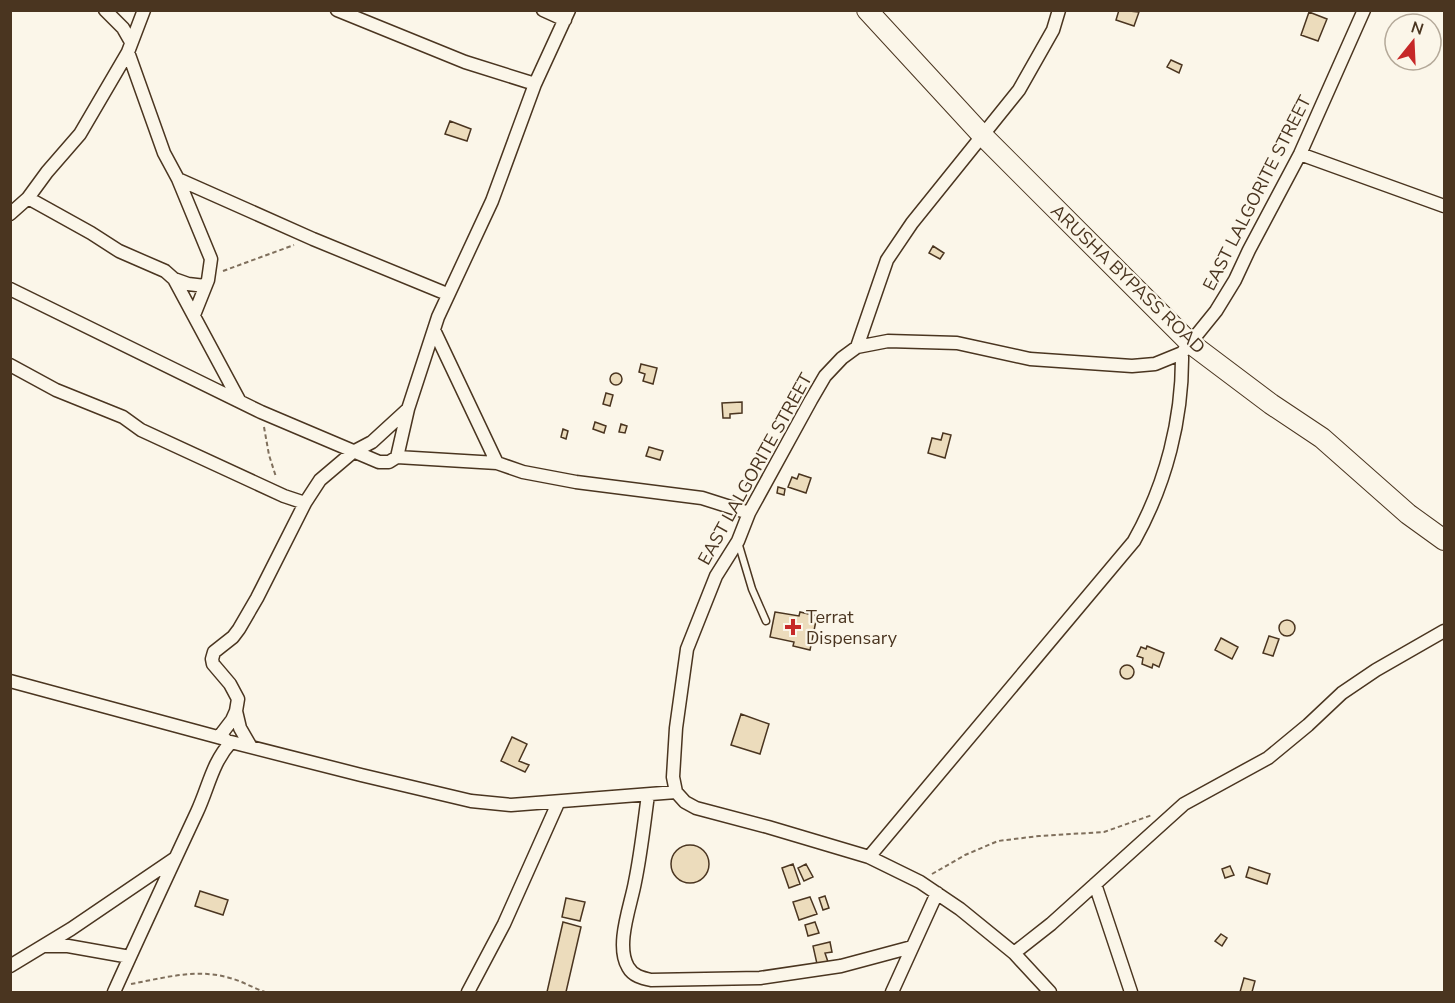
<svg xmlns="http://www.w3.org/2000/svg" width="1455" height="1003" viewBox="0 0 1455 1003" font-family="'Nunito Sans',sans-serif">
  <rect width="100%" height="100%" fill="#fbf6e9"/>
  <path fill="#ecdcbc" stroke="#4a3520" stroke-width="1.5" d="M1119,10L1139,12L1134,26L1116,20Z
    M1309,12L1327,19L1318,41L1301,35Z
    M1171,60L1182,65L1179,73L1167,67Z
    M450,121L471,129L467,141L445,134Z
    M933,246L944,253L940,259L929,253Z
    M641,364L657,368L653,384L643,381L645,374L639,372Z
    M610 379a6 6 0 1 1 12 0a6 6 0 1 1-12 0Z
    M606,393L613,395L610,406L603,404Z
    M742,402V413L730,414V418H723L722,403Z
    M595,422L606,426L604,433L593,429Z
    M621,424L627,426L625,433L619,432Z
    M563,429L568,431L566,439L561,437Z
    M943,433L951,435L945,458L928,453L932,438L941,440Z
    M649,447L663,451L660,460L646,456Z
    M799,474L811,478L806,493L788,487L792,477L797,479Z
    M778,487L785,489L784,495L777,493Z
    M775,612L799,616L800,612L817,616L810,650L793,646L794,642L770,637Z
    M1279 628a8 8 0 1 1 16 0a8 8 0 1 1-16 0Z
    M1269,636L1279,639L1273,656L1263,653Z
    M1221,638L1238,647L1232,659L1215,650Z
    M1147,646L1164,653L1159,667L1153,664L1152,668L1142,664L1143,658L1137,656L1141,647L1146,649Z
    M1120 672a7 7 0 1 1 14 0a7 7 0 1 1-14 0Z
    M741,714L769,724L760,754L731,745Z
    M512,737L527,744L519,761L529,765L525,772L501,761Z
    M671 864a19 19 0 1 1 38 0a19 19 0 1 1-38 0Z
    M793,864L800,884L789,888L782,868Z
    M806,864L813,877L804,881L798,868Z
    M1230,866L1234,875L1225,878L1222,869Z
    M1249,867L1270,874L1267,884L1246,877Z
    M200,891L228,900L223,915L195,906Z
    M825,896L829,908L823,910L819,898Z
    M810,897L817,914L799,920L793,902Z
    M566,898L585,902L580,921L562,917Z
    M563,922L581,927L566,992H547Z
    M815,922L819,933L808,936L805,925Z
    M1221,934L1227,938L1222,946L1215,941Z
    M830,942L832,952L825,953L828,962L817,964L813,946Z
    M1244,978L1255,981L1252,992H1240Z"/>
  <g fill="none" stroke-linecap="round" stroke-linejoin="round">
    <g stroke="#4a3520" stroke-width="9">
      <path id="service" d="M738,542L752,589L766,621"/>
    </g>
    <g stroke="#4a3520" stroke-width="15">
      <path id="minor" d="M105,10L123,28L131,42
        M337,10L465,62L535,84
        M543,10L565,20
        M128,52L164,153L178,179L313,239L447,294
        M1300,154L1444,206
        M178,179L211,259L208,280L194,315
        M28,198L91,233L119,251L165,271L174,279L239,400
        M10,214L28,198L47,172L80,134L128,52L144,10
        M174,279L188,284L205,286
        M10,289L261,412L379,462H389L397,457L497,463L523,472L576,482L702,498L749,513
        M434,330L497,463
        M857,347L887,260L912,223L1019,90L1053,30L1059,10
        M10,365L56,390L123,417L141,430L284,496L305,503
        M397,457L408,409L438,317L492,201L535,84L569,10
        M10,681L225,739
        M236,711L240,728L251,747
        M219,737L232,720L236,711L238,699L230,684L213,664L212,659L214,652L233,637L239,629L257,598L305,503L320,480L353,452L372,442L408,409
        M648,795C644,824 641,853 635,882C631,905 615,945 628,967C633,976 642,978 651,980L760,978L841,966L912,947
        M869,857L1134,541C1166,484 1183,418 1182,353
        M1095,884L1131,992
        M45,946H68L130,957
        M1014,953L1051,924L1184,804L1268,758L1308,725L1342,693L1376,670L1444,631
        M10,966L71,929L174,859
        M114,992C141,932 169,872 197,812C209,786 212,763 231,742L361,775L471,801L511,805L676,792
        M468,992L504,924L558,803
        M892,992L937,893
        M1050,992L1014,953L960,909L920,882L869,857L768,827L696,808L685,802L676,792L673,777L676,728L687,649L716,576L738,541L749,513L811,400L825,376L842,358L857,347L888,341L957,343L1030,359L1132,366L1155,364L1182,353L1216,311L1235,280L1249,250L1300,154L1364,10"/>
    </g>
    <g stroke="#4a3520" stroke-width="22">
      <path id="primary" d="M867,10L983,136L1190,343L1271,404L1322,438L1408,514L1444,540"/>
    </g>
    <path stroke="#7f6f5c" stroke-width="2" stroke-dasharray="4.5 3" stroke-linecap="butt" d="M223,271L294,245
      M264,427L269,455L276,477
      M932,874L965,855L998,841L1039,836L1104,832L1152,815
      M131,984C163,978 198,968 230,978C242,981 253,988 265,992"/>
    <use href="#service" stroke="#fbf6e9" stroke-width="6"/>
    <use href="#minor" stroke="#fbf6e9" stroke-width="12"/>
    <use href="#primary" stroke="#fbf6e9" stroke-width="20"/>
  </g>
  <path fill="#c62828" stroke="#fbf6e9" stroke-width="2" d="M790 618h6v6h6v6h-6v6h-6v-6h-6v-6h6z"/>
  <g text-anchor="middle" stroke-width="4.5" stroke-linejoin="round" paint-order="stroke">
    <g font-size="18" fill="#4a3520" stroke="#fbf6e9">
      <text transform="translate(1257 193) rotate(-63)" y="6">EAST LALGORITE STREET</text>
      <text transform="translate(1128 279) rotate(44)" y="6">ARUSHA BYPASS ROAD</text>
      <text transform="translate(755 469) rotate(-61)" y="6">EAST LALGORITE STREET</text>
    </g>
    <g font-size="18" fill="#4a3520" stroke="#fbf6e9" text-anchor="start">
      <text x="806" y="623">Terrat<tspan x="806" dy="21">Dispensary</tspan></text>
    </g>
  </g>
  <rect width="1455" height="1003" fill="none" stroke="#4a3520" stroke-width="24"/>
  <g transform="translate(1413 42) rotate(18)"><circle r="28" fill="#fbf6e9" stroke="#b4a999" stroke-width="1.5"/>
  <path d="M0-4.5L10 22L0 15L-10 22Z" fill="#c62828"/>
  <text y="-9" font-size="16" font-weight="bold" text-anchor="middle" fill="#4a3520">N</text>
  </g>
</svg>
